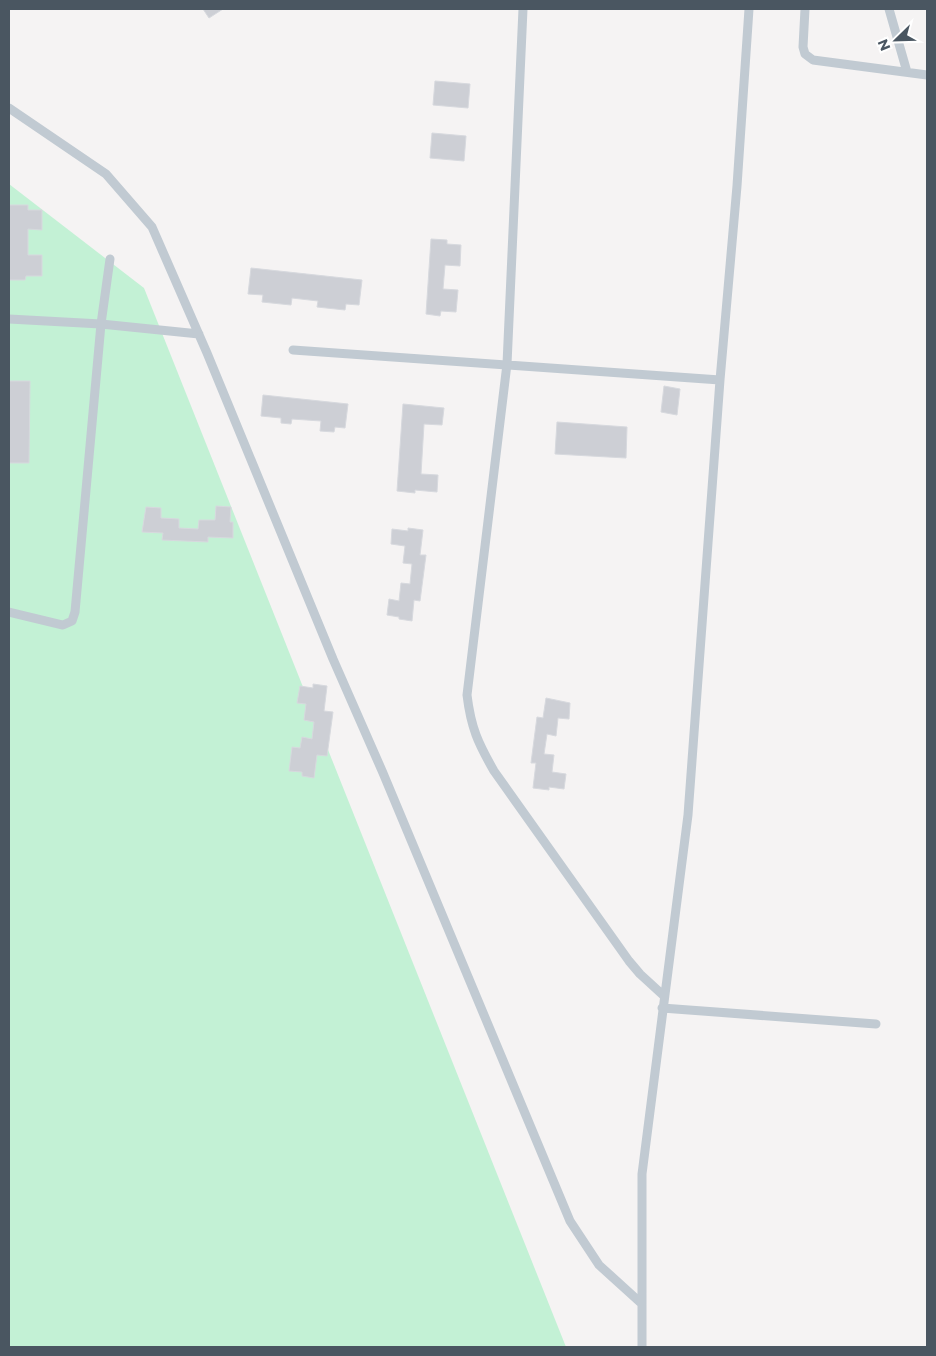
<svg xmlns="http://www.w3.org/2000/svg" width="936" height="1356" viewBox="0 0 936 1356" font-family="Montserrat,sans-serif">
  <rect width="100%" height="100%" fill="#f5f3f3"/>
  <path fill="#c3f1d5" d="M9,184L144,288L566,1347H9Z"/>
  <path fill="#cdcfd5" stroke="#d7d9de" d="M203,9H223L209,18Z
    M435,81L470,84L468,108L433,105Z
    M432,133L466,136L464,161L430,158Z
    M9,205H28V210H42V230L28,229V255H42V276H26L25,280H9Z
    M431,239L447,240V244L461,245L460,266L445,265L443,289L458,290L456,312L441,311L440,316L426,314Z
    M251,268L362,280L359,305L346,304L345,310L317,307L318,301L292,298L291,305L262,302L263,295L248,294Z
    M9,381H30L29,463H9Z
    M664,386L680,389L677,415L661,412Z
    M263,395L348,404L345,428L335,427L334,432L320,431L321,421L292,419L291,424L281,423V418L261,416Z
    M403,404L444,408L442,425L424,424L421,474L438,475L437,492L415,490V493L397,491Z
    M557,422L627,427L626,458L555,454Z
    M216,506L231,507L230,522H233V538L208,537V542L162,540L163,533L142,532L146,507L161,508V518L179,519V528L198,529L199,520H215Z
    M408,528L423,530L420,555H426L420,601L414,600L412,621L399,619V617L387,615L389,599L399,601L401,583L410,584L412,564L403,563L405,546L391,544L392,529L408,531Z
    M313,684L327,686L324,711L333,712L327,756L317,755L314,778L302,776V772L289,771L292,747L300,748L302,737L312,739L314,722L304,720L306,704L297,703L300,686L313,688Z
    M546,698L570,703L569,719L558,718L556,736L547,734L544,754L554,755L552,772L566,774L564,789L549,787V790L533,788L536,763H531L537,717L543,718Z"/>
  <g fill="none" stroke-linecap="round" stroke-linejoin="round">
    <path stroke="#c1cad2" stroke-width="9" d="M523,9L507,364L467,695C471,728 478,743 494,771L629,961L640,974L664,996
      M805,9L803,47L805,54L813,60L927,75
      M889,9L907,72
      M9,108L106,174L152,227L207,353L333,659L383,773L570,1221L599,1265L642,1304
      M9,319L101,324L199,334
      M293,350L720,380
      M9,612L63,625L72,621L75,612L101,324L110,259
      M662,1008L876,1024
      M642,1347V1174L688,815L720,380L737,186L749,9"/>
  </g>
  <rect width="936" height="1356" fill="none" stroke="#4a5661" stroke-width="20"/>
  <g transform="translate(896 40) rotate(247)" stroke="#ffffff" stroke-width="4" paint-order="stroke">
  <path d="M0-4L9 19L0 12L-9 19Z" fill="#4a5661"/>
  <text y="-8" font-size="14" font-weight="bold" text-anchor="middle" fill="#4a5661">N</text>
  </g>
</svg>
